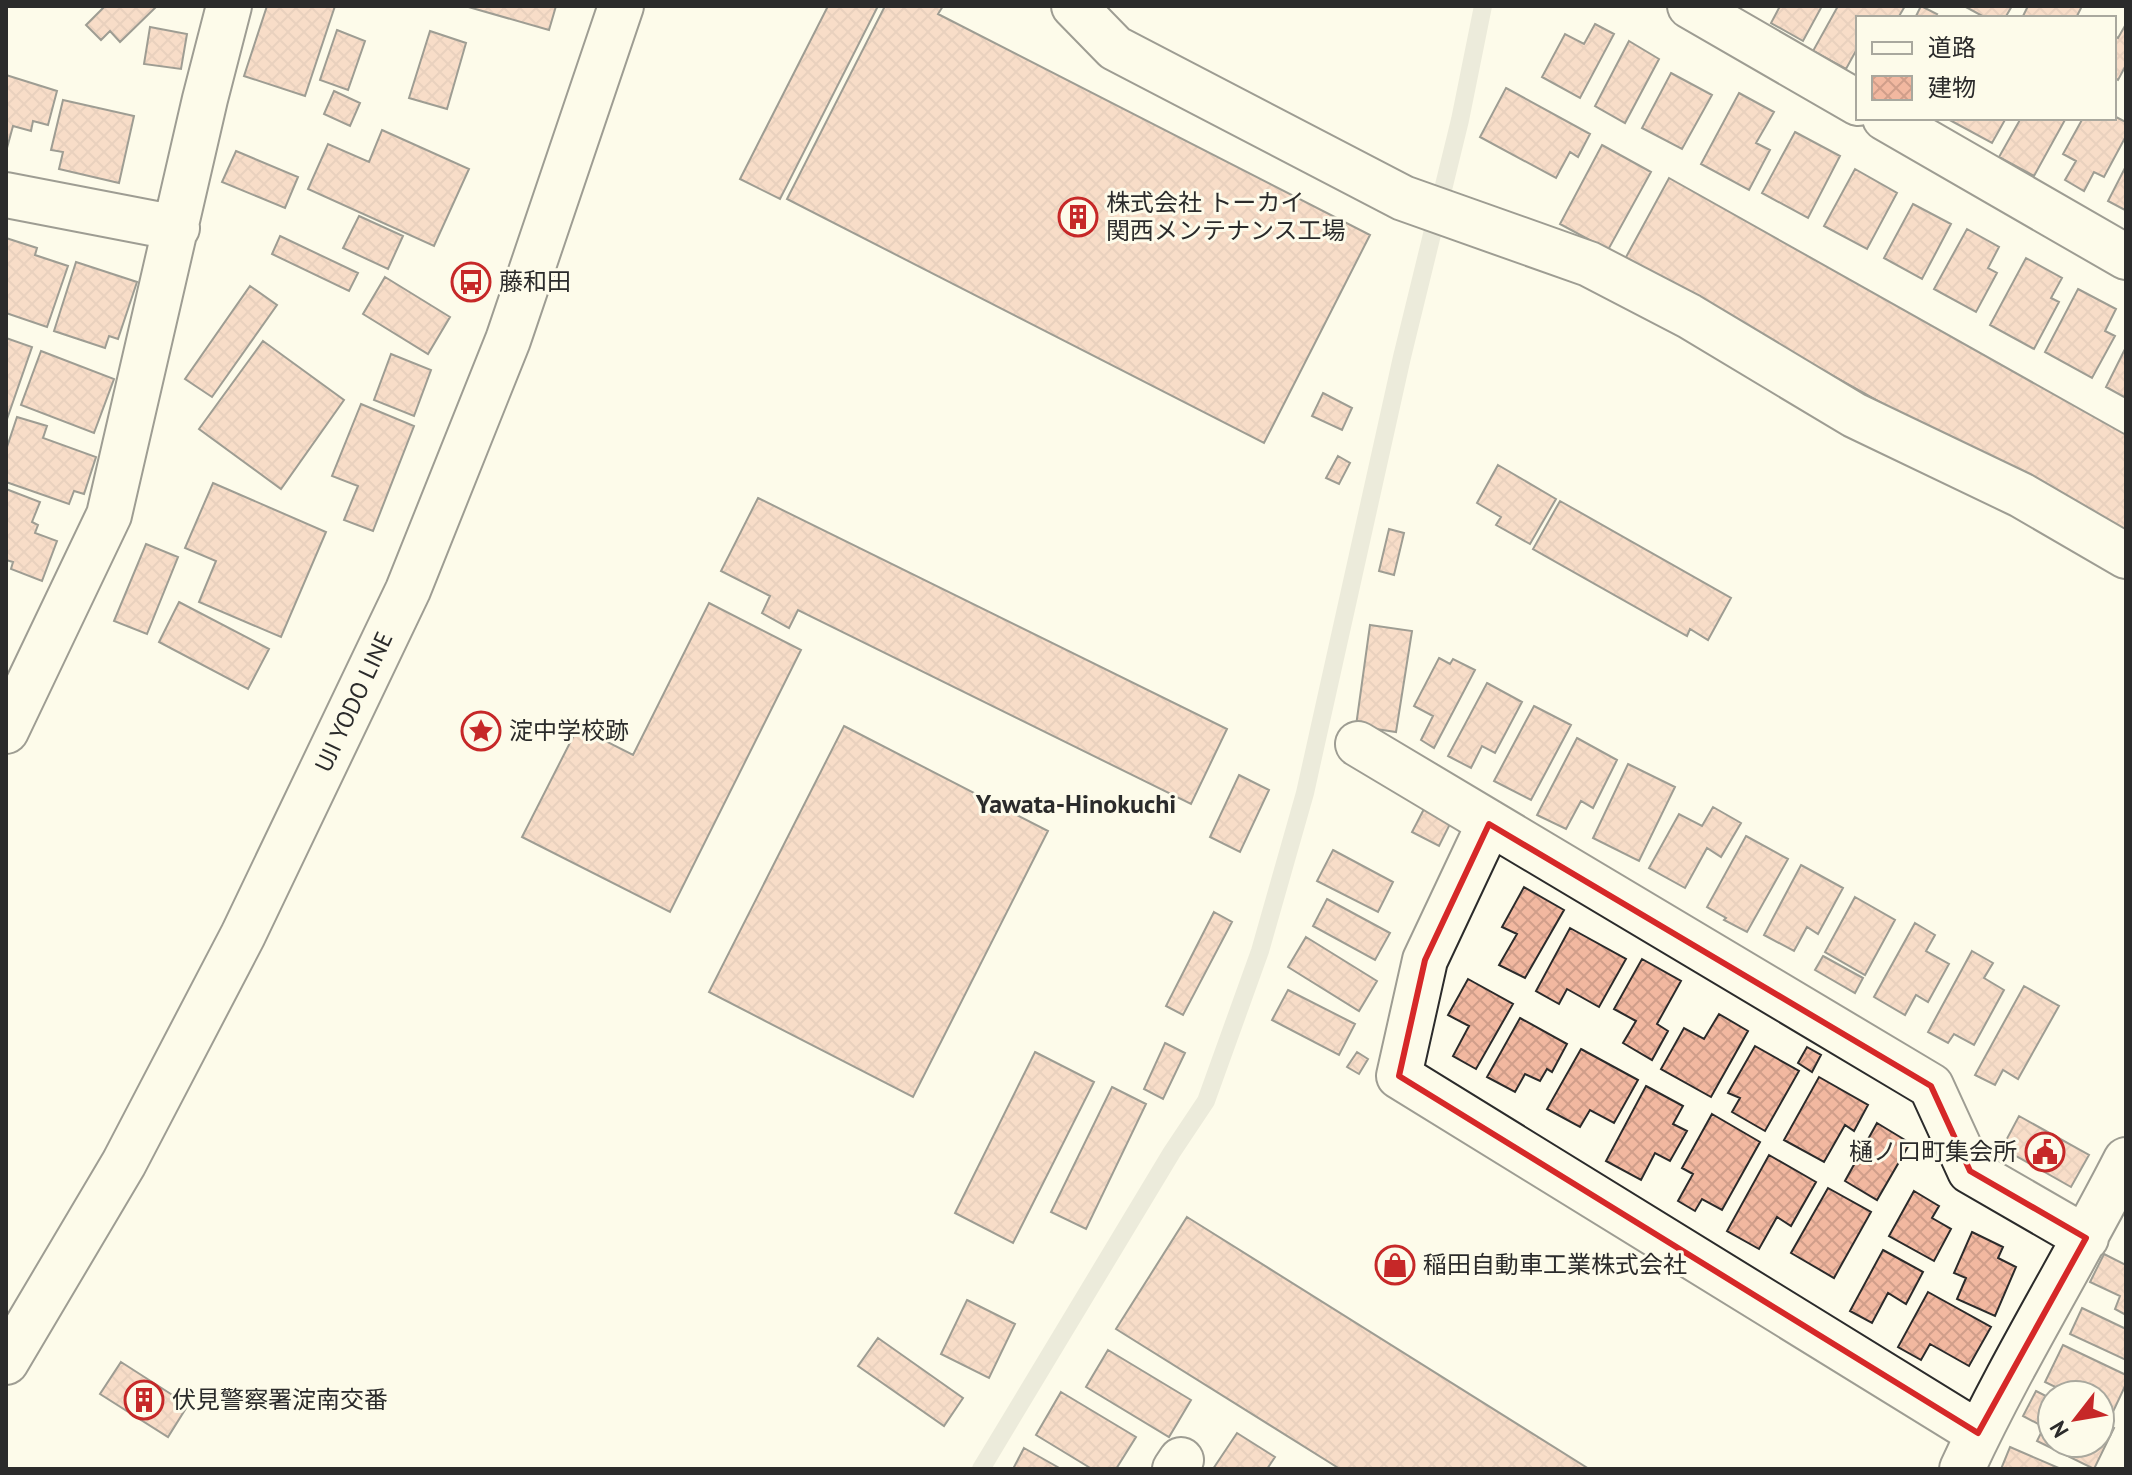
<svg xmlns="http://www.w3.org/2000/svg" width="2132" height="1475" viewBox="0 0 2132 1475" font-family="'PT Sans','Noto Sans JP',sans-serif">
  <defs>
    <pattern id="building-cross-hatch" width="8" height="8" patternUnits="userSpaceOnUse" patternTransform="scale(2)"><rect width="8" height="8" fill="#f2b8a0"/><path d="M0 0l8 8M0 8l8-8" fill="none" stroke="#d09e8a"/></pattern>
  </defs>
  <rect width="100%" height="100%" fill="#fdfbea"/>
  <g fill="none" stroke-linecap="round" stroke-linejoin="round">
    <path stroke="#d8d7c9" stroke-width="18" d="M981,1469L1172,1152L1206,1101L1260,951L1305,793L1402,357L1460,120L1483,6"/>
  </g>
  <path fill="url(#building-cross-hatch)" stroke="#2b2b2b" stroke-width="2" d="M105,6H155L156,7L120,42L110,31L101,40L86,25Z
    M267,6H335L305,96L244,76Z
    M465,6H556L549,30Z
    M828,6H878L780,199L740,179Z
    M885,6H943L938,14L1370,235L1264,443L787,199Z
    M1780,6H1822L1803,41L1771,23Z
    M1838,6H1905L1898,18H1858V47L1846,69L1813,51Z
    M1921,6L1937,14L1934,18H1915Z
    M1964,6H2012L2005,18H1986Z
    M2028,6H2082L2076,18H2022Z
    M1595,24L1614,34L1580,98L1542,77L1565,34L1584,44Z
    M2126,24V65L2118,80L2114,78V36L2118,38Z
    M150,27L187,34L181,69L144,64Z
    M337,30L365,41L348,90L320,80Z
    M430,31L466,43L447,109L409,98Z
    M1629,41L1659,59L1625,123L1595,106Z
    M1671,73L1712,95L1682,149L1642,128Z
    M6,75L57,91L48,125L33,121L31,131L13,126L7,148Z
    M1506,88L1590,134L1578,157L1570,152L1556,178L1480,137Z
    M334,91L360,103L350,126L324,114Z
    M1739,93L1774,112L1756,143L1770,150L1749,190L1701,164Z
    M63,100L134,116L119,183L59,169L63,152L51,150Z
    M2114,116L2126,122V136L2104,177L2094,172L2084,191L2065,180L2076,161L2063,154L2083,118H2114Z
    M1946,118H2006L1992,143Z
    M2021,118H2066L2034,176L1999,157Z
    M382,130L469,169L434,246L308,189L328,144L369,162Z
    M1795,132L1840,156L1808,218L1762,193Z
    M1602,145L1651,172L1608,250L1560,224Z
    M236,151L298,177L285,208L222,182Z
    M2126,166V209L2125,210L2108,201Z
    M1855,169L1897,193L1867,249L1824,226Z
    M1669,178L2126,435V540L1625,259Z
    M1913,204L1951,224L1922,279L1884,258Z
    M359,216L403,236L388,269L343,248Z
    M1967,229L1999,247L1988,268L1997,273L1976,312L1934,289Z
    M280,236L358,273L349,291L272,254Z
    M6,238L37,248L35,255L68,266L47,327L6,313Z
    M2026,258L2062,278L2051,298L2059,302L2034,349L1990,325Z
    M76,262L137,282L118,339L109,336L105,348L54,331Z
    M385,277L450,317L428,354L363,314Z
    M250,286L277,305L212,397L185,379Z
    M2078,289L2116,309L2105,331L2115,336L2092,378L2045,352Z
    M6,338L32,347L6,422Z
    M263,341L344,400L281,489L199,429Z
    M2126,347V398L2106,387Z
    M41,351L114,379L94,433L21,405Z
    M391,354L431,370L414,416L374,400Z
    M1323,393L1352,408L1342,430L1312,416Z
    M361,404L414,426L373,531L344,520L358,486L332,476Z
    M17,417L47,426L43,438L96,457L84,494L74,491L69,504L6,482V450Z
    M1338,456L1350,463L1339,484L1326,478Z
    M1498,465L1556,499L1530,544L1496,525L1501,517L1477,503Z
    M213,483L326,532L281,637L199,602L216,561L185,548Z
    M6,489L40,502L32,522L38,525L35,533L57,541L42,581L11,569L13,562L6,560Z
    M758,498L1227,729L1191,804L798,610L789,628L762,613L770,596L721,571Z
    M1560,501L1731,598L1708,640L1690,629L1687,636L1533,549Z
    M1389,529L1404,533L1394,575L1379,571Z
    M146,544L178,557L147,634L114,621Z
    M179,602L269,649L248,689L159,642Z
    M709,603L801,650L670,912L522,837L578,727L633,755Z
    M1370,625L1412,631L1396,732L1356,726Z
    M1439,658L1450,664L1453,659L1475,670L1434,748L1421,740L1433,716L1414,706Z
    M1487,683L1522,702L1495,753L1482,746L1471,768L1448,756Z
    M1534,706L1571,725L1531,800L1494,781Z
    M844,726L1048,831L913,1097L709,992Z
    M1577,738L1617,760L1593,808L1581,801L1566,829L1537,815Z
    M1628,764L1675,787L1639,861L1593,838Z
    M1239,775L1269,790L1240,852L1210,837Z
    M1713,807L1741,823L1721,857L1707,848L1685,888L1649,868L1679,814L1702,826Z
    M1424,809L1450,824L1439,846L1412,832Z
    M1746,836L1788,859L1747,932L1724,920L1726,918L1707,907Z
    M1333,850L1393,882L1378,912L1317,881Z
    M1801,865L1843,888L1818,934L1807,927L1794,951L1764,935Z
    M1524,887L1564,910L1525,978L1499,965L1517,934L1502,927Z
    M1855,897L1895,920L1865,975L1825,952Z
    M1327,899L1390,933L1375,960L1313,926Z
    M1214,912L1232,922L1183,1015L1166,1006Z
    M1915,923L1935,935L1926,951L1949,964L1928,1002L1916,995L1905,1015L1874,997Z
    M1570,928L1626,959L1599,1007L1567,989L1559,1004L1536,991Z
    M1306,937L1377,981L1359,1011L1288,967Z
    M1972,951L1993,963L1984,978L2004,990L1974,1045L1954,1034L1948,1043L1928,1032Z
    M1823,956L1863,978L1855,993L1815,970Z
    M1642,959L1681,981L1657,1024L1668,1031L1652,1060L1623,1043L1636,1021L1614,1009Z
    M1468,979L1513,1004L1476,1069L1453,1056L1469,1026L1448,1015Z
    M2024,986L2059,1006L2018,1079L2003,1070L1995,1085L1975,1075Z
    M1288,990L1355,1024L1339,1055L1272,1020Z
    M1719,1014L1748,1031L1711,1097L1661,1069L1684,1028L1704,1039Z
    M1520,1018L1567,1044L1552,1072L1547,1069L1540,1081L1525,1074L1515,1092L1487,1077Z
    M1165,1043L1185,1053L1163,1099L1144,1089Z
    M1755,1046L1799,1071L1765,1131L1732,1112L1740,1098L1728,1093Z
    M1807,1047L1821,1055L1812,1072L1798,1063Z
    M1581,1049L1638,1080L1614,1123L1590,1110L1580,1127L1547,1109Z
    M1035,1052L1094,1082L1013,1243L955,1213Z
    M1357,1052L1368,1059L1359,1074L1347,1067Z
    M1819,1077L1868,1105L1854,1131L1845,1125L1824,1162L1784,1140Z
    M1646,1086L1683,1106L1673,1124L1687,1131L1670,1161L1655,1153L1641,1180L1606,1161Z
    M1112,1087L1146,1104L1086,1229L1051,1212Z
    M1712,1114L1760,1142L1722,1210L1702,1199L1695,1211L1678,1201L1693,1174L1682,1168Z
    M2019,1116L2089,1155L2071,1187L2002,1148Z
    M1877,1123L1910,1143L1877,1200L1845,1181Z
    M1769,1155L1816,1182L1791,1226L1777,1217L1759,1249L1727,1231Z
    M1828,1188L1871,1212L1834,1278L1791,1253Z
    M1914,1191L1939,1206L1932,1218L1951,1229L1934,1261L1889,1236Z
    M1187,1217L1589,1469H1340L1116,1329Z
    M1972,1232L2003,1247L1998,1258L2016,1267L1995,1316L1957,1299L1966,1278L1954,1273Z
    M1883,1250L1923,1272L1906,1304L1888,1293L1872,1323L1850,1311Z
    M2104,1254L2126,1265V1315L2115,1309L2120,1296L2090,1282Z
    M1928,1292L1991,1327L1969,1366L1930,1344L1921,1360L1898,1347Z
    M967,1300L1015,1324L989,1378L941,1354Z
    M2082,1308L2126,1329V1360L2070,1334Z
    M878,1338L963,1398L944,1426L858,1366Z
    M2063,1345L2126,1375V1384L2112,1414L2100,1408V1395H2072L2045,1382Z
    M1108,1350L1191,1400L1169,1437L1086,1387Z
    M121,1362L188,1405L168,1437L100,1394Z
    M2036,1391L2052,1399V1443H2100V1422L2114,1428L2094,1469L2037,1441L2044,1427L2023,1416Z
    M1061,1392L1136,1437L1116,1469H1092L1036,1435Z
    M1237,1433L1275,1457L1267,1469H1213Z
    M2010,1447L2061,1469H2001Z
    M1024,1448L1061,1469H1013Z"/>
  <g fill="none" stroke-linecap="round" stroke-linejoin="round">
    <g stroke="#2b2b2b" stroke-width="48">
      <path id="street" d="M1074,6L1115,48L1403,198L1589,264L1689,316L1854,415L2021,495L2126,556
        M1690,6L1858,103
        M1885,118L2126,257
        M6,195L177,228
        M6,731L109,515L205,99L229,6
        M1358,744L1931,1086L1970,1171L2086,1238
        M1489,824L1425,960L1399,1076L1978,1433
        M1175,1469L1181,1460
        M1962,1469C2011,1363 2073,1264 2126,1160"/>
    </g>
    <g stroke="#2b2b2b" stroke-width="48">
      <path id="primary" d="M6,1362L124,1163L243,935L408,590L508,340L621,6"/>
    </g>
    <use href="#street" stroke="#fdfbea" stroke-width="44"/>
    <use href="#primary" stroke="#fdfbea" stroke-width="44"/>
  </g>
  <path d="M0 0H2132V1475H0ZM1489,824L1931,1086L1970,1171L2086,1238L1978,1433L1399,1076L1425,960Z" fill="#fdfbea" fill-opacity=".55" fill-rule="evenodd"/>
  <path fill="none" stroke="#d62828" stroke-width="6" stroke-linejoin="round" d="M1489,824L1931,1086L1970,1171L2086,1238L1978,1433L1399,1076L1425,960Z"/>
  <defs>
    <g id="building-ring" transform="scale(2)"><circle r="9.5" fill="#fdfbea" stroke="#c62828" stroke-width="1.5"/><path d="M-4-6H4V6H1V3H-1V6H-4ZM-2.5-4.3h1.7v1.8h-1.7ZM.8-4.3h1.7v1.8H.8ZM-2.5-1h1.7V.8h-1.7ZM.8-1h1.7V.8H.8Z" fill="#c62828"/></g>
    <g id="bus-ring" transform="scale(2)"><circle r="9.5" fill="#fdfbea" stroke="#c62828" stroke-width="1.5"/><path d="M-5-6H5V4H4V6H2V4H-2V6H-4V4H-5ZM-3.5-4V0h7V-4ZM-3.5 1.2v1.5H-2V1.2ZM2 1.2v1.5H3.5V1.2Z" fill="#c62828"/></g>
    <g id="sight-ring" transform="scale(2)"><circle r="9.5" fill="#fdfbea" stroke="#c62828" stroke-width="1.5"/><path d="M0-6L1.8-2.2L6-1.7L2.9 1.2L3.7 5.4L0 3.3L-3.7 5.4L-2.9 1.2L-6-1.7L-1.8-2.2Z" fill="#c62828"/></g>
    <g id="civic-ring" transform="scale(2)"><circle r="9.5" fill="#fdfbea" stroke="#c62828" stroke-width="1.5"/><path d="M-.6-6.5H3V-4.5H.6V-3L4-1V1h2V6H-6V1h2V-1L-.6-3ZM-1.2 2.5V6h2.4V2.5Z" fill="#c62828"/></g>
    <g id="shop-ring" transform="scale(2)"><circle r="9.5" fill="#fdfbea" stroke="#c62828" stroke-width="1.5"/><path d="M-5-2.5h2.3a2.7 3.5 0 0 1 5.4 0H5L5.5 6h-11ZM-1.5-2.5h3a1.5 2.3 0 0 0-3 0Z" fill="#c62828"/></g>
  </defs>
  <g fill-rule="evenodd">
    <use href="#building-ring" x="1078" y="217"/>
    <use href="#bus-ring" x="471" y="282"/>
    <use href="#sight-ring" x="481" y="731"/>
    <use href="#civic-ring" x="2045" y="1152"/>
    <use href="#shop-ring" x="1395" y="1265"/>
    <use href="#building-ring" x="144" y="1400"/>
  </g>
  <g text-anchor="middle" stroke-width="6" stroke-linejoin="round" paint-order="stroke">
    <g font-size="24" fill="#2b2b2b" stroke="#fdfbea" text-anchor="start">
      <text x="1106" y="211">株式会社 トーカイ<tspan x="1106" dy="28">関西メンテナンス工場</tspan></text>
      <text x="499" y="290">藤和田</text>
      <text x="509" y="739">淀中学校跡</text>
      <text x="2017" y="1160" text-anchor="end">樋ノ口町集会所</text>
      <text x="1423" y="1273">稲田自動車工業株式会社</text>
      <text x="172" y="1408">伏見警察署淀南交番</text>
    </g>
    <g font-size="24" fill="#2b2b2b" stroke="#fdfbea">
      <text transform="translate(354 702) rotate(-65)" y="8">UJI YODO LINE</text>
    </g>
    <g font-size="26" font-weight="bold" fill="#2b2b2b" stroke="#fdfbea">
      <text x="1076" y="813">Yawata-Hinokuchi</text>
    </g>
  </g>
  <rect width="2132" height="1475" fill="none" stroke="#2b2b2b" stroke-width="16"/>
  <rect x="1856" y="16" width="260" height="104" fill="#fdfbea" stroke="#a9a89e" stroke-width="2"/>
  <rect x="1872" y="42" width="40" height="12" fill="#fdfbea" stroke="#a9a89e" stroke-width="2"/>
  <text x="1928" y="56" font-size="24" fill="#2b2b2b">道路</text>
  <rect x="1872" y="76" width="40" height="24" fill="url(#building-cross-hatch)" stroke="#a9a89e" stroke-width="2"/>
  <text x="1928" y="96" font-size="24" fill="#2b2b2b">建物</text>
  <g transform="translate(2076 1419) rotate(239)"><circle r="38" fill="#fdfbea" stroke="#a9a89e" stroke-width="2"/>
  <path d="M0-6L14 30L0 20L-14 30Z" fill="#c62828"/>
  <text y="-12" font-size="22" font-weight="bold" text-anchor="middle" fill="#2b2b2b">N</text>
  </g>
</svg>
